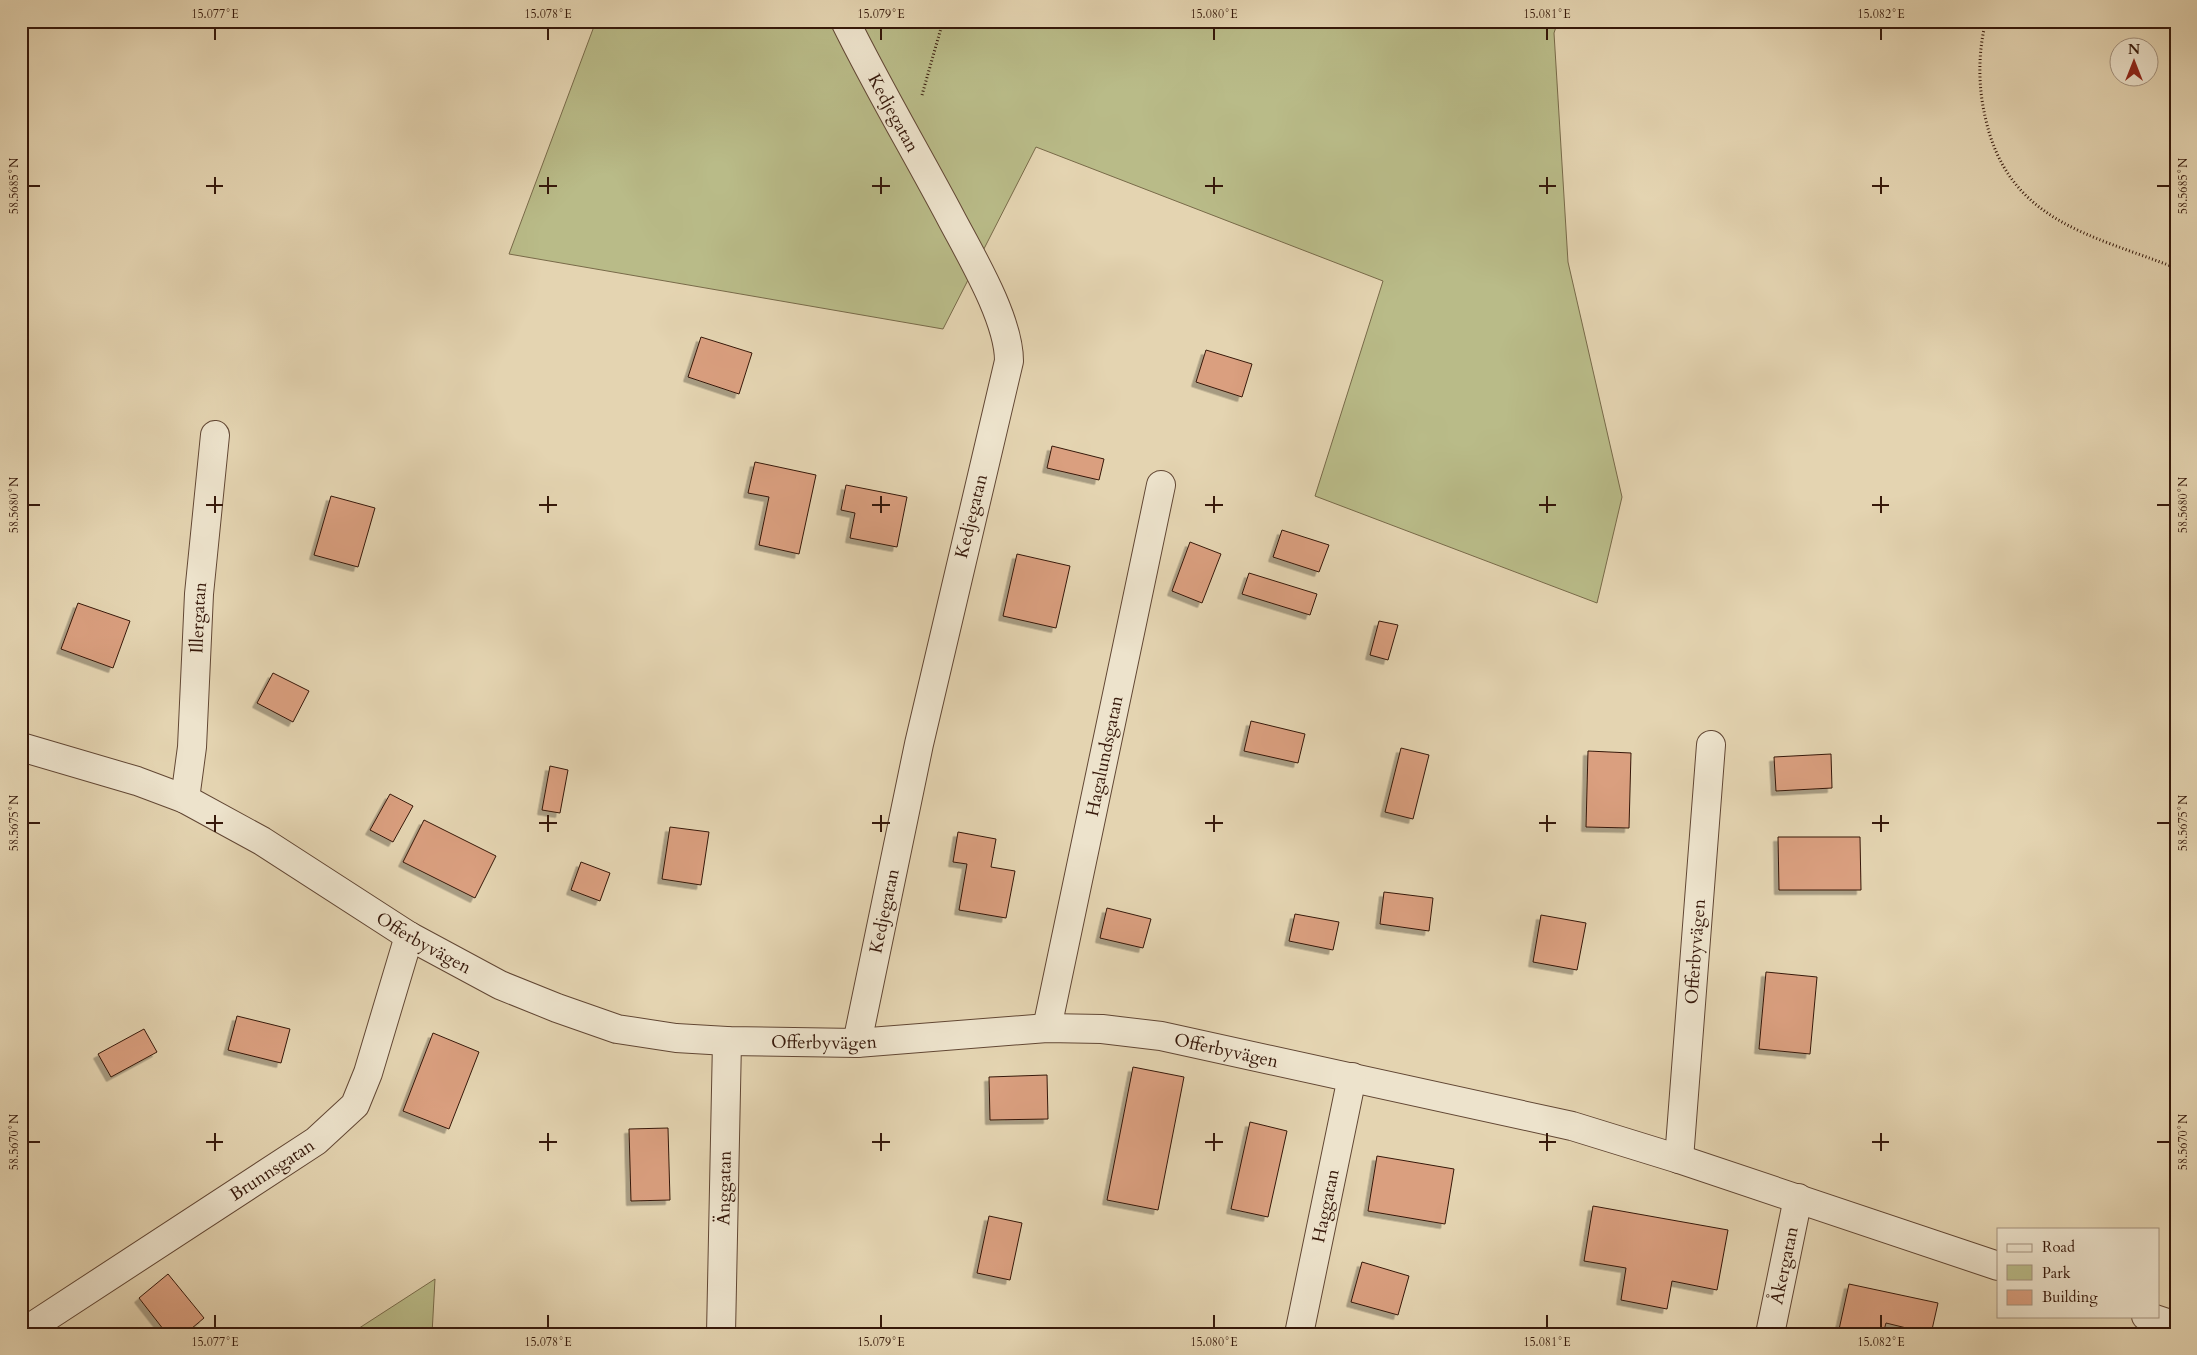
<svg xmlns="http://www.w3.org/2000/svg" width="2197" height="1355" viewBox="0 0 2197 1355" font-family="Cardo,serif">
  <defs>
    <filter id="shadow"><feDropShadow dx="-4.5" dy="4.5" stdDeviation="0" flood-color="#0004"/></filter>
  </defs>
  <rect width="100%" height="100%" fill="#e4d4b1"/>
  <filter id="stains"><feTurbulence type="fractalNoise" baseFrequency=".004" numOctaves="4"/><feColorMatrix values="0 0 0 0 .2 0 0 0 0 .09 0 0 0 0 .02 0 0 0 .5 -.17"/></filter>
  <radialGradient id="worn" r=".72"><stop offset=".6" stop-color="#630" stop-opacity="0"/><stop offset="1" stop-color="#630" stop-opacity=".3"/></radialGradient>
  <path fill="#b9bb88" stroke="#786a49" d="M596,21H1558L1554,33L1568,262L1622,497L1597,603L1315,496L1383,281L1036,147L943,329L509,254Z
    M435,1279L432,1334H350Z"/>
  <path fill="#da9f7f" stroke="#36180a" filter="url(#shadow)" d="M701,337L752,353L739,394L688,377Z
    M1206,350L1252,364L1242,397L1196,382Z
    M1052,446L1104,459L1099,480L1047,468Z
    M755,462L816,475L799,554L759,545L769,497L748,493Z
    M846,485L907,497L897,547L850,538L855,513L841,510Z
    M331,496L375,508L358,567L314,555Z
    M1282,530L1329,545L1319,572L1273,557Z
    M1190,542L1221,554L1202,603L1172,591Z
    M1017,554L1070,566L1056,628L1003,616Z
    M1249,573L1317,594L1310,615L1242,594Z
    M78,603L130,621L113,668L61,649Z
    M1379,621L1398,625L1388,660L1370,655Z
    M273,673L309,691L293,722L257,703Z
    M1251,721L1305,734L1298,763L1244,751Z
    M1401,748L1429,755L1413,819L1385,812Z
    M1588,751L1631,753L1629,828L1586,827Z
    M1831,754L1832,788L1776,791L1774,757Z
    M550,766L568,770L560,813L542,810Z
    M390,794L413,806L393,842L370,830Z
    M424,820L496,856L475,898L403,862Z
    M670,827L709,832L701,885L662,879Z
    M958,832L996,839L991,867L1015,871L1006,918L959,910L967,864L953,862Z
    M1778,837H1860L1861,890H1779Z
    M581,862L610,873L600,901L571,890Z
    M1384,892L1433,898L1429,931L1380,924Z
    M1107,908L1151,919L1143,948L1100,938Z
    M1295,914L1339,922L1333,950L1289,941Z
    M1541,915L1586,923L1577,970L1533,962Z
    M1766,972L1817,977L1810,1054L1759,1049Z
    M237,1016L290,1029L281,1063L228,1050Z
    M144,1029L157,1052L111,1077L98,1054Z
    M433,1033L479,1052L449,1129L403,1111Z
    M1133,1067L1184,1077L1158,1210L1107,1200Z
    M1047,1075L1048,1119L990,1120L989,1077Z
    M1250,1122L1287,1131L1268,1217L1231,1209Z
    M668,1128L670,1200L631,1201L629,1129Z
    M1377,1156L1454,1169L1445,1224L1368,1211Z
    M1593,1206L1728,1230L1717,1290L1672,1281L1667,1309L1621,1300L1626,1268L1584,1261Z
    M989,1216L1022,1223L1010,1280L977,1273Z
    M1362,1262L1409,1276L1398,1315L1351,1302Z
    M168,1274L204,1318L185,1334H167L139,1298Z
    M1849,1284L1938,1303L1931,1334L1886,1323L1883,1334H1838Z
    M1339,1328L1361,1334H1338Z"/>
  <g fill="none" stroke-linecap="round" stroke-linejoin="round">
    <g stroke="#624734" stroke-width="30">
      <g id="street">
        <path id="s1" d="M845,21C878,88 916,152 951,218C971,256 1009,319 1009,361L919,744L857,1043"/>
        <path id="s2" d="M21,747L137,781L185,799L262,841L409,936L500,985L557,1008L617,1029L676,1038L727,1041L857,1043L1047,1028L1102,1029L1161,1036L1572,1126L1679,1159L1998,1266"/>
        <path id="s3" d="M185,799L192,747L199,594L215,435"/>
        <path id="s4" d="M1047,1028L1161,485"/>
        <path id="s5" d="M1679,1159L1711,745"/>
        <path d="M2146,1316L2176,1326"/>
        <path id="s6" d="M36,1324L316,1141L355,1105L368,1073L409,936"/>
        <path id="s7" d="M721,1334L727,1041"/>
        <path id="s8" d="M1299,1334L1352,1077"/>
        <path id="s9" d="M1770,1334L1798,1198"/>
      </g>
    </g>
    <path stroke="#36180a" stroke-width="3" stroke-dasharray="1 2.5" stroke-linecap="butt" d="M1986,21C1978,51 1978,86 1985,116C2007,221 2089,234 2176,268
      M922,95L943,21"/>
    <use href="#street" stroke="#ede3cc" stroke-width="28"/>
  </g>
  <path fill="none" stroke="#36180a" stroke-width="2" d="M215,28V40M548,28V40M881,28V40M1214,28V40M1547,28V40M1881,28V40M215,177V194M548,177V194M881,177V194M1214,177V194M1547,177V194M1881,177V194M28,186H40M206,186H223M539,186H557M872,186H890M1205,186H1223M1539,186H1556M1872,186H1889M2157,186H2170M215,496V513M548,496V513M881,496V513M1214,496V513M1547,496V513M1881,496V513M28,505H40M206,505H223M539,505H557M872,505H890M1205,505H1223M1539,505H1556M1872,505H1889M2157,505H2170M215,815V832M548,815V832M881,815V832M1214,815V832M1547,815V832M1881,815V832M28,823H40M206,823H223M539,823H557M872,823H890M1205,823H1223M1539,823H1556M1872,823H1889M2157,823H2170M215,1133V1151M548,1133V1151M881,1133V1151M1214,1133V1151M1547,1133V1151M1881,1133V1151M28,1142H40M206,1142H223M539,1142H557M872,1142H890M1205,1142H1223M1539,1142H1556M1872,1142H1889M2157,1142H2170M215,1315V1328M548,1315V1328M881,1315V1328M1214,1315V1328M1547,1315V1328M1881,1315V1328"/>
  <g text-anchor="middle" stroke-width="5" stroke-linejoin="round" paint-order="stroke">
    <g font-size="18" fill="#36180a" stroke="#ede3cc">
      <text dy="6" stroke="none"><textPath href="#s1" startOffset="104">Kedjegatan</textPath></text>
      <text transform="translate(971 516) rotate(-76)" y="6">Kedjegatan</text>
      <text dy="6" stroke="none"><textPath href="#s3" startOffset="182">Illergatan</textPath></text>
      <text dy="6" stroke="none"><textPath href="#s4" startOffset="278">Hagalundsgatan</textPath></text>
      <text transform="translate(884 911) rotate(-78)" y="6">Kedjegatan</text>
      <text dy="6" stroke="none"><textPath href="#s2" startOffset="451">Offerbyvägen</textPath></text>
      <text dy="6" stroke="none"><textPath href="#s5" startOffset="208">Offerbyvägen</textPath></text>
      <text dy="6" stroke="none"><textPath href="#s2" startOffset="871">Offerbyvägen</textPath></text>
      <text dy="6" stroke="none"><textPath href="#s2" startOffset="1276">Offerbyvägen</textPath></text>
      <text dy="6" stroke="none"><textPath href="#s6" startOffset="282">Brunnsgatan</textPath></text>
      <text dy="6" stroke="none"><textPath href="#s7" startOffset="146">Änggatan</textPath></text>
      <text dy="6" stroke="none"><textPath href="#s8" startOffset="131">Haggatan</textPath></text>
      <text dy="6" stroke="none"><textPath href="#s9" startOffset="70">Åkergatan</textPath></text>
    </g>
  </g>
  <rect width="2197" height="1355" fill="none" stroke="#e4d4b1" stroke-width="55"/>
  <rect x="1997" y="1228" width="162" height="90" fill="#ede3cc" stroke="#a4927e"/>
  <rect x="2007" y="1244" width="25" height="8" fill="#ede3cc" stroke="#a4927e"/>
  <text x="2042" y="1252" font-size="15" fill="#36180a">Road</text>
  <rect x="2007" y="1265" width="25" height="15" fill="#b9bb88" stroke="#a4927e"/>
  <text x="2042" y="1278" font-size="15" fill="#36180a">Park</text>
  <rect x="2007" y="1290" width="25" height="15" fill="#da9f7f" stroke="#a4927e"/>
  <text x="2042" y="1302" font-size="15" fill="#36180a">Building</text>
  <g transform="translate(2134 62)"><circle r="24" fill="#ede3cc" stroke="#a4927e"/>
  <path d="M0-4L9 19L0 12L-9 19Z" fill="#8f2418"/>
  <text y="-8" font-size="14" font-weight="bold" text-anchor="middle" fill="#36180a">N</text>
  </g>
  <rect x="28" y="28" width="2142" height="1300" fill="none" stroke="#36180a" stroke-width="2"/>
  <g font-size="12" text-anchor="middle" fill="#36180a">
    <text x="215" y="18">15.077°E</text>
    <text x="548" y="18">15.078°E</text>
    <text x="881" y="18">15.079°E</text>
    <text x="1214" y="18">15.080°E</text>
    <text x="1547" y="18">15.081°E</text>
    <text x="1881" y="18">15.082°E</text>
    <text transform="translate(14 186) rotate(-90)" y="4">58.5685°N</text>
    <text transform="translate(2183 186) rotate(-90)" y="4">58.5685°N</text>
    <text transform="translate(14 505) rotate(-90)" y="4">58.5680°N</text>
    <text transform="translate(2183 505) rotate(-90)" y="4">58.5680°N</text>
    <text transform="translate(14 823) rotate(-90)" y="4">58.5675°N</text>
    <text transform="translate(2183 823) rotate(-90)" y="4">58.5675°N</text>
    <text transform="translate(14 1142) rotate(-90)" y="4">58.5670°N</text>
    <text transform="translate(2183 1142) rotate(-90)" y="4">58.5670°N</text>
    <text x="215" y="1346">15.077°E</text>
    <text x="548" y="1346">15.078°E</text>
    <text x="881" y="1346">15.079°E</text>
    <text x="1214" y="1346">15.080°E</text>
    <text x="1547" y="1346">15.081°E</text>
    <text x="1881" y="1346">15.082°E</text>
  </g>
  <rect width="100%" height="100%" filter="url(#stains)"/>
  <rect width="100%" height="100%" fill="url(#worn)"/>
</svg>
